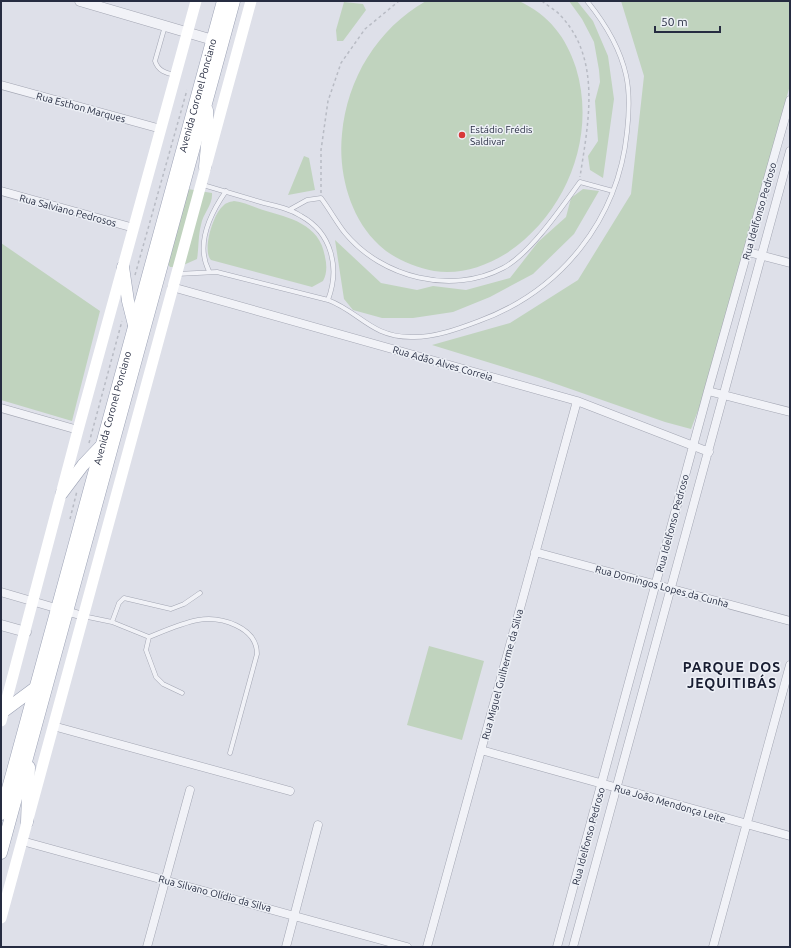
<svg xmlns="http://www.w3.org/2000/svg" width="791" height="948" viewBox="0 0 791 948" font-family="Ubuntu,sans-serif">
  <rect width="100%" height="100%" fill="#dee0e9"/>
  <path fill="#c0d3be" d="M426,1H519C549,15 566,37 576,68C597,137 566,214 507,253C484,267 460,275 434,271C414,267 394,259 379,245C350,218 338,173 342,134C347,79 377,29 426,1Z
    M569,1H577L593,21L608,56L614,99L603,178L590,170L588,156L598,141L595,101L600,82L599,70L594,42L582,19Z
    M621,1H790V85L709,382L691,429L665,422L539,378L432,345L510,323L578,280L631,194L644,76Z
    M344,2L363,4L366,10L343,41H337L336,30Z
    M304,156L309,158L315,190L288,195Z
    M188,189L212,193C213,205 203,213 201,225C198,236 199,248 197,259L179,267H170L168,264Z
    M583,189L599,191L574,234L533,274L490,297L453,312L413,318H382L353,310L344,299L335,240L381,283L417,290L433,286L466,290L510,278L538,242L566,217L571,198Z
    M234,201C244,202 254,207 263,210C290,218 320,224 325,257C327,265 327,274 323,281L312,287L211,260C202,251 213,215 222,207C225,203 229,202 234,201Z
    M1,243L100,311L72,421L1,400Z
    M429,646L484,661L462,740L407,725Z"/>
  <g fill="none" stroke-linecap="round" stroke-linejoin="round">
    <g stroke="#a3a6b3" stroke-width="5">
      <path id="service" d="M165,26L155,61C158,71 166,73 175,75
        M203,185C223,191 244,197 264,203C277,206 290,209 301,216C332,233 340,268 328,300
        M289,210L307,200L321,198C330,210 337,223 345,233C382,278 452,295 503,268C530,254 562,207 580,182L613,191
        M209,271C195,244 210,214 226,191
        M177,274L217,272L328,300C360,312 371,337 411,337C433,338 458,329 479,321C561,291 618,220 627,132C629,114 630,93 626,75C620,48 604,22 587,1
        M83,616L112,622L149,637C164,631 182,623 198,620C221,616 257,627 257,654L230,753
        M112,622L119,603L124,598L171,609L184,604L200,593
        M149,637L146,650L156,677L163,684L182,693"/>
    </g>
    <g stroke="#a3a6b3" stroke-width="9">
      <path id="minor" d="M1,85L161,129
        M1,191L134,228
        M748,252L790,263
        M172,287L577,401L709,452
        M708,391L790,412
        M1,408L78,430
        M535,552L790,621
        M1,592L83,616
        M53,726L290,791
        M481,750L790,836
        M22,841L407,947
        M147,947L190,790
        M286,947L318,825
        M427,947L577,401
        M557,947L708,391L790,100
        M573,947L790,151
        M713,947L790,665"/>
    </g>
    <g stroke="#a3a6b3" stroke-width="11">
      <path id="tertiary" d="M80,1L213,40
        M1,625L26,632"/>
    </g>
    <g stroke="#9ca2b5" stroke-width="13">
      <g id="primary">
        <path d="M205,167L208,135L207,110"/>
        <path d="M123,267L128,301L134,325"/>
        <path d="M62,493L83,465L101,446"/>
        <path d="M4,711L35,688"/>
        <path id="s1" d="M1,814L223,1"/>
        <path d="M27,822L29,767"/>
        <path d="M1,853L234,1"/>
      </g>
    </g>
    <path stroke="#b8bbc4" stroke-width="1.5" stroke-dasharray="3 3" stroke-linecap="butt" d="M542,1C548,6 556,10 561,16C602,60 588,124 580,177
      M321,193V150L328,101L341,63L365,29L399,1
      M135,275L187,90
      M89,443L122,321
      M70,519L77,491"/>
    <use href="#service" stroke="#f1f2f7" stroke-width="4"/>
    <use href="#minor" stroke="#f1f2f7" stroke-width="8"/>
    <use href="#tertiary" stroke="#f1f2f7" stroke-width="10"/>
    <path stroke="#fff" stroke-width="11" d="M1,721L78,430L196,1
      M1,918L251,1"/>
    <use href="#primary" stroke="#fff" stroke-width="12"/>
  </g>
  <circle fill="#d83839" stroke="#edf0f6" stroke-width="1.5" cx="462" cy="135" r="4"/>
  <g text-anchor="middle" stroke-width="3" stroke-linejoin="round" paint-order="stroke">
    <g font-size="10" fill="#262c41" stroke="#edf0f6">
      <text dy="4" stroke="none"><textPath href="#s1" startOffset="745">Avenida Coronel Ponciano</textPath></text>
      <text transform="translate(81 107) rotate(15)" y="4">Rua Esthon Marques</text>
      <text transform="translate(68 210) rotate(15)" y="4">Rua Salviano Pedrosos</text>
      <text transform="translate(759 211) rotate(-74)" y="4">Rua Idelfonso Pedroso</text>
      <text transform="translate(443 363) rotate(16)" y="4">Rua Adão Alves Correia</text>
      <text dy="4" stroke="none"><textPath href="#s1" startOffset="421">Avenida Coronel Ponciano</textPath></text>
      <text transform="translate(672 523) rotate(-75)" y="4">Rua Idelfonso Pedroso</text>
      <text transform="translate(662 586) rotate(15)" y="4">Rua Domingos Lopes da Cunha</text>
      <text transform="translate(502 674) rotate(-75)" y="4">Rua Miguel Guilherme da Silva</text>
      <text transform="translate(670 803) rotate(16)" y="4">Rua João Mendonça Leite</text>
      <text transform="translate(588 836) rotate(-75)" y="4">Rua Idelfonso Pedroso</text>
      <text transform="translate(215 893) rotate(15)" y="4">Rua Silvano Olídio da Silva</text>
    </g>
    <g font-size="10" fill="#262c41" stroke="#edf0f6" text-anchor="start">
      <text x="470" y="133">Estádio Frédis<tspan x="470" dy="12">Saldivar</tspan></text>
    </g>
    <g font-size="14" font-weight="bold" letter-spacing="1" fill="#181d31" stroke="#edf0f6">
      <text x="732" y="672">PARQUE DOS<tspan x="732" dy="16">JEQUITIBÁS</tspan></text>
    </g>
  </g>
  <rect width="791" height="948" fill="none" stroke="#262c41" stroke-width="4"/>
  <path d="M655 26v6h65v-6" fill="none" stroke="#262c41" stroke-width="2"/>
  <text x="661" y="26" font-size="12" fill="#262c41" stroke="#edf0f6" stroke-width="3" paint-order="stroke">50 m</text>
</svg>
